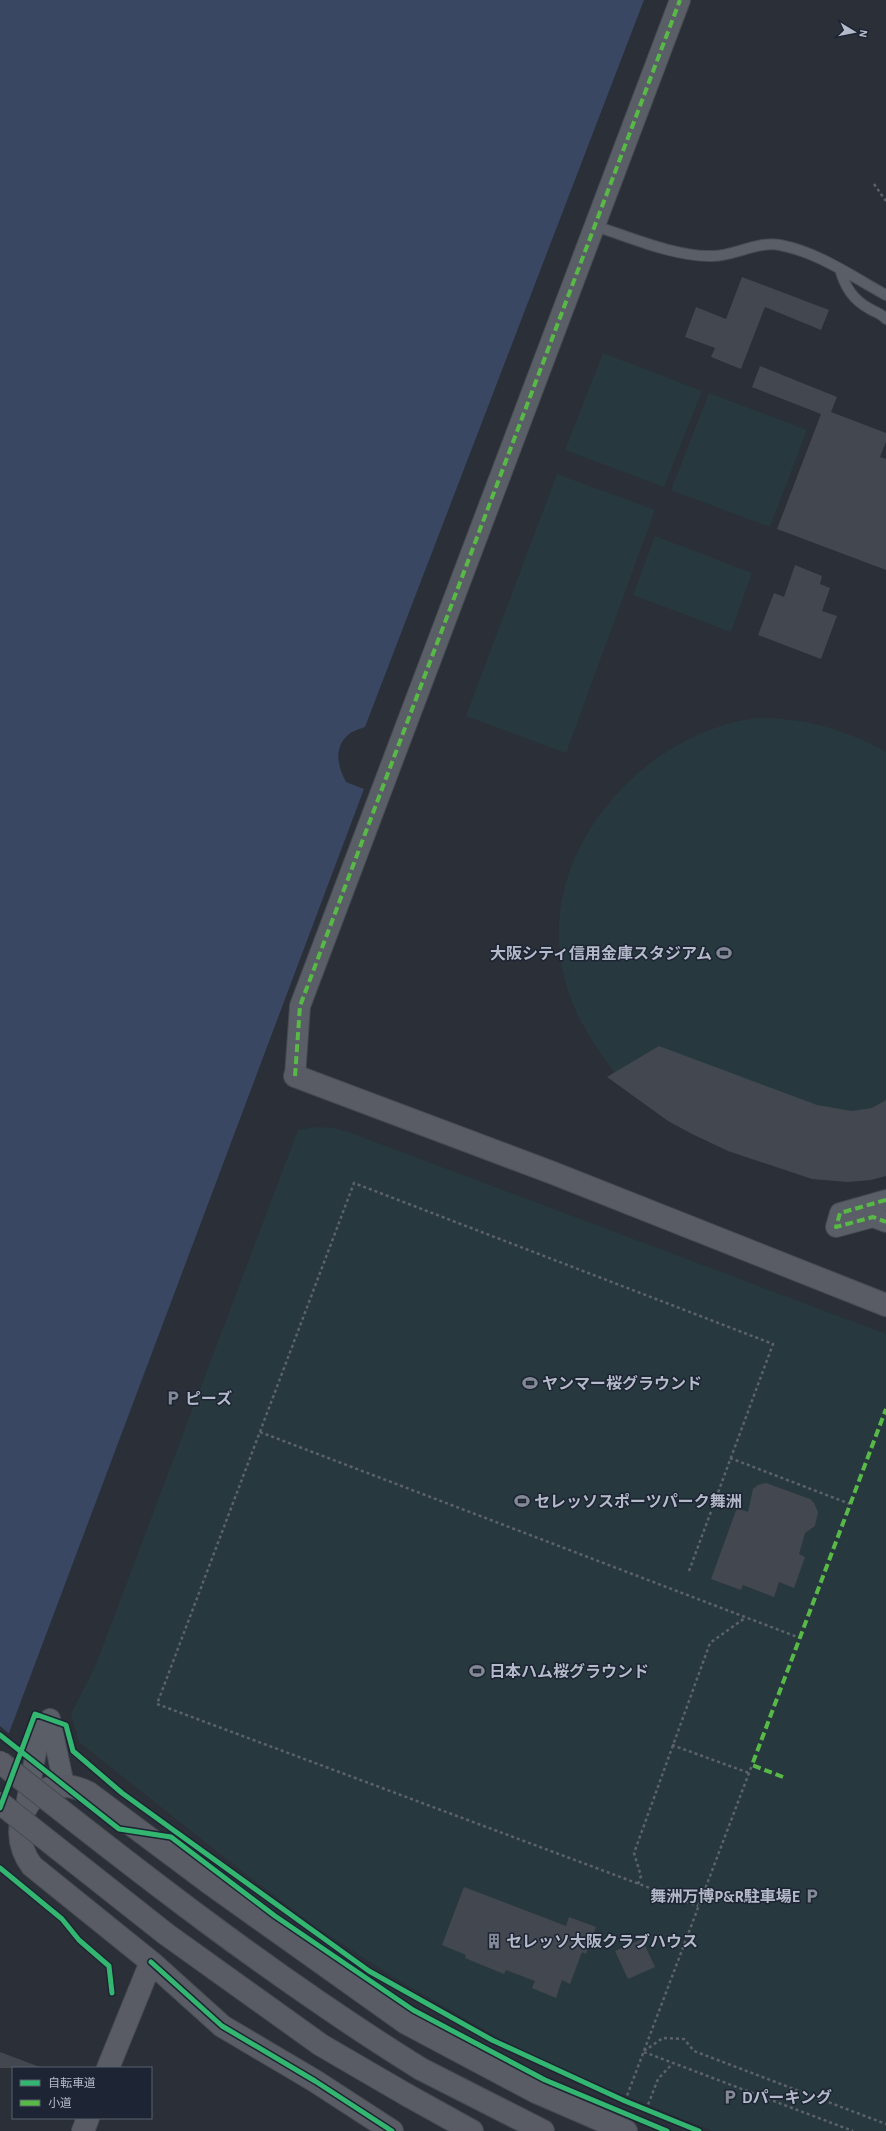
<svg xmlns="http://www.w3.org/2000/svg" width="886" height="2131" viewBox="0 0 886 2131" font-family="'Alegreya Sans','Noto Sans JP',sans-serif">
  <rect width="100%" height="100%" fill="#2a2f38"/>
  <path fill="#27393e" d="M603,353L702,391L664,487L565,450Z
    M709,393L807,430L770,527L671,490Z
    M557,474L655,510L566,753L466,716Z
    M655,536L752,573L731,632L633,595Z
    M757,718C803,718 846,729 886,752V1176L848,1182L812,1179L728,1151L692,1134L668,1121L607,1077L614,1072C598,1050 581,1026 571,999C539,914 573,831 638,773C671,745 714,723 757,718Z
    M317,1127L333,1128L351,1133L886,1334V2131H712L592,2082L507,2043L398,1980L313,1925L229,1861L79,1742L71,1714L95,1667L298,1130Z"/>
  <path fill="#394763" d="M0,0H644L365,727C360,729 352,731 348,735C333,748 338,767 346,782L364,789L0,1757Z"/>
  <path fill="#2a2f38" d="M0,1726L11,1735L0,1759Z"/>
  <path fill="#43474f" d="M742,277L829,310L821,330L765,307L741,369L711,357L715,348L685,337L696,307L726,319Z
    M760,366L837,397L831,412L886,433V442L880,457L886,459V570L777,529L821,414L752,387Z
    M795,565L822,576L820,584L830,588L822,611L837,616L821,659L758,635L774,593L784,597Z
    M659,1046L817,1105L852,1111L872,1108L886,1100V1176L871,1180L848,1182L812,1179L728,1151L692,1134L668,1121L607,1077Z
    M766,1483L810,1499L814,1503L818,1512L815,1526L805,1533L799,1554L805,1557L794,1588L779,1582L774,1597L743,1585L741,1590L711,1579L737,1508L748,1512L753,1489L758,1485Z
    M464,1887L566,1926L569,1917L596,1927L586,1954L582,1952L570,1984L562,1980L556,1998L532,1988L535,1981L506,1970L504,1974L465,1958L466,1955L442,1945Z
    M642,1939L655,1967L628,1979L615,1951Z
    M0,2052L40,2067L39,2068H0Z"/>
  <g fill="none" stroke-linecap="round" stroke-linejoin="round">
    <g stroke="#464a51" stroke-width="12">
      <path id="lane" d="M595,226C630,237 675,257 712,256C735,256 756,241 780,245C820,253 851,276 886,295
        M840,269C845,287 853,300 870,309C875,312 882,314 886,319"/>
    </g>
    <g stroke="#464a51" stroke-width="22">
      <path id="street" d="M295,1076L300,1006L680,0
        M886,1200L840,1213L836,1227L873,1217L886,1222
        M50,1719L64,1785
        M27,1800L40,1731L50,1719"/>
    </g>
    <g stroke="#464a51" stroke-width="24">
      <path id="secondary" d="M295,1076L553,1173L886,1305
        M108,2068L151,1962
        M421,2069L543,2131
        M407,2095L472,2131
        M83,2131L88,2118
        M392,2131L315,2081L222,2026L151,1962L32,1866C0,1823 37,1766 89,1793L208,1882L406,2023L536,2092L626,2131"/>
    </g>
    <path stroke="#5d626a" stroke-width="2.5" stroke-dasharray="3 3" stroke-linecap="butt" d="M874,184L886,201
      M260,1432L800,1638
      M730,1458L850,1504
      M689,1571L773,1344L354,1183L157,1704L698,1906
      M672,1745L749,1773
      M638,1884L641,1876L634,1853L710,1643L745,1618
      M644,2051L663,2038L684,2039L694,2051L886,2124
      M644,2052L853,2131
      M625,2101L752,1765
      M646,2110L658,2079L673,2063"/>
    <use href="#lane" stroke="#5a5e66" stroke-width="10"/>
    <use href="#street" stroke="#5a5e66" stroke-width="20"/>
    <use href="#secondary" stroke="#595c64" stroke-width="22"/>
    <g stroke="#464a51" stroke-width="24" stroke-linecap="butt">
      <path id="secondary-bridge" d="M0,1762C136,1870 273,1977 421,2069
        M0,1803L166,1934L321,2045L407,2095"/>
    </g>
    <use href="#secondary-bridge" stroke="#595c64" stroke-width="22"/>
    <path stroke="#58b947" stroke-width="4" stroke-dasharray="8 4" stroke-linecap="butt" d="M295,1076L300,1006L680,0
      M886,1200L840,1213L836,1227L873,1217L886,1222
      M783,1777L752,1765L886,1409"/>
    <g stroke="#1d2433" stroke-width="8">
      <path id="cycleway" d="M0,1735L119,1829L171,1837L275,1916L413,2010L545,2080L667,2131
        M0,1808L35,1714L66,1725L73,1751L122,1793L369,1971L492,2040L625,2101L699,2131
        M0,1868L62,1919L79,1940L109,1966L112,1993
        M151,1962L222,2026L315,2081L392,2131"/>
    </g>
    <use href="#cycleway" stroke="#33b770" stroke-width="5"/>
  </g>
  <defs>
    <g id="stadium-bare" transform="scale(1.2)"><path d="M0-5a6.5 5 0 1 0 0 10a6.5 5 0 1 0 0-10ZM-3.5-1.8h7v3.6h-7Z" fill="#848996" stroke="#1d2433" stroke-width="2.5" paint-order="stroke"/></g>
    <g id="parking-bare" transform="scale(1.2)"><path d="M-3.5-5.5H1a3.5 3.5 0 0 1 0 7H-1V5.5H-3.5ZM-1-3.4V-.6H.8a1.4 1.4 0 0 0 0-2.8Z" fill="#848996" stroke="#1d2433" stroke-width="2.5" paint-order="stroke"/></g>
    <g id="building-bare" transform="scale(1.2)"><path d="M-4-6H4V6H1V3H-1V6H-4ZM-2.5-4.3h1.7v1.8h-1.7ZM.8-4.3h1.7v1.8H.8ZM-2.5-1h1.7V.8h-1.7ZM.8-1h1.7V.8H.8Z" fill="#848996" stroke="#1d2433" stroke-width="2.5" paint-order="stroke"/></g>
  </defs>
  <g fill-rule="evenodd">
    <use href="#stadium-bare" x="724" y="953"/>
    <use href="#stadium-bare" x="530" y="1383"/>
    <use href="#parking-bare" x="173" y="1398"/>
    <use href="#stadium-bare" x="522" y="1501"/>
    <use href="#stadium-bare" x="477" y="1671"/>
    <use href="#parking-bare" x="812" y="1896"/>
    <use href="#building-bare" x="494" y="1941"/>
    <use href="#parking-bare" x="730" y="2097"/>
  </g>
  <g text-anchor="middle" stroke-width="3" stroke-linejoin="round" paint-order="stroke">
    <g font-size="16" font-weight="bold" fill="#b4bac9" stroke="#1d2433" text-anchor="start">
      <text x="712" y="959" text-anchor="end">大阪シティ信用金庫スタジアム</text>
      <text x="542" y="1389">ヤンマー桜グラウンド</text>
      <text x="185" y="1404">ピーズ</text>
      <text x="534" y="1507">セレッソスポーツパーク舞洲</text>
      <text x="489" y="1677">日本ハム桜グラウンド</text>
      <text x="800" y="1902" text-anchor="end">舞洲万博P&amp;R駐車場E</text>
      <text x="506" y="1947">セレッソ大阪クラブハウス</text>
      <text x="742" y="2103">Dパーキング</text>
    </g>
  </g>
  <rect x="12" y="2067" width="140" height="52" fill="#1d2433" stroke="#59606f"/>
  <rect x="20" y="2080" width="20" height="6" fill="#33b770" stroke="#59606f"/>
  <text x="48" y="2087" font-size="12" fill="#b4bac9">自転車道</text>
  <rect x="20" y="2100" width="20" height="6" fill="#58b947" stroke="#59606f"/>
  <text x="48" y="2107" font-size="12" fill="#b4bac9">小道</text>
  <g transform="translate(854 32) rotate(100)" stroke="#1d2433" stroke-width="3" paint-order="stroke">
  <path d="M0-3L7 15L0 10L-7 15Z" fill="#b4bac9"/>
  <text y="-6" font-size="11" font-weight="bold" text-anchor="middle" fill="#b4bac9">N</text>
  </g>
</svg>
